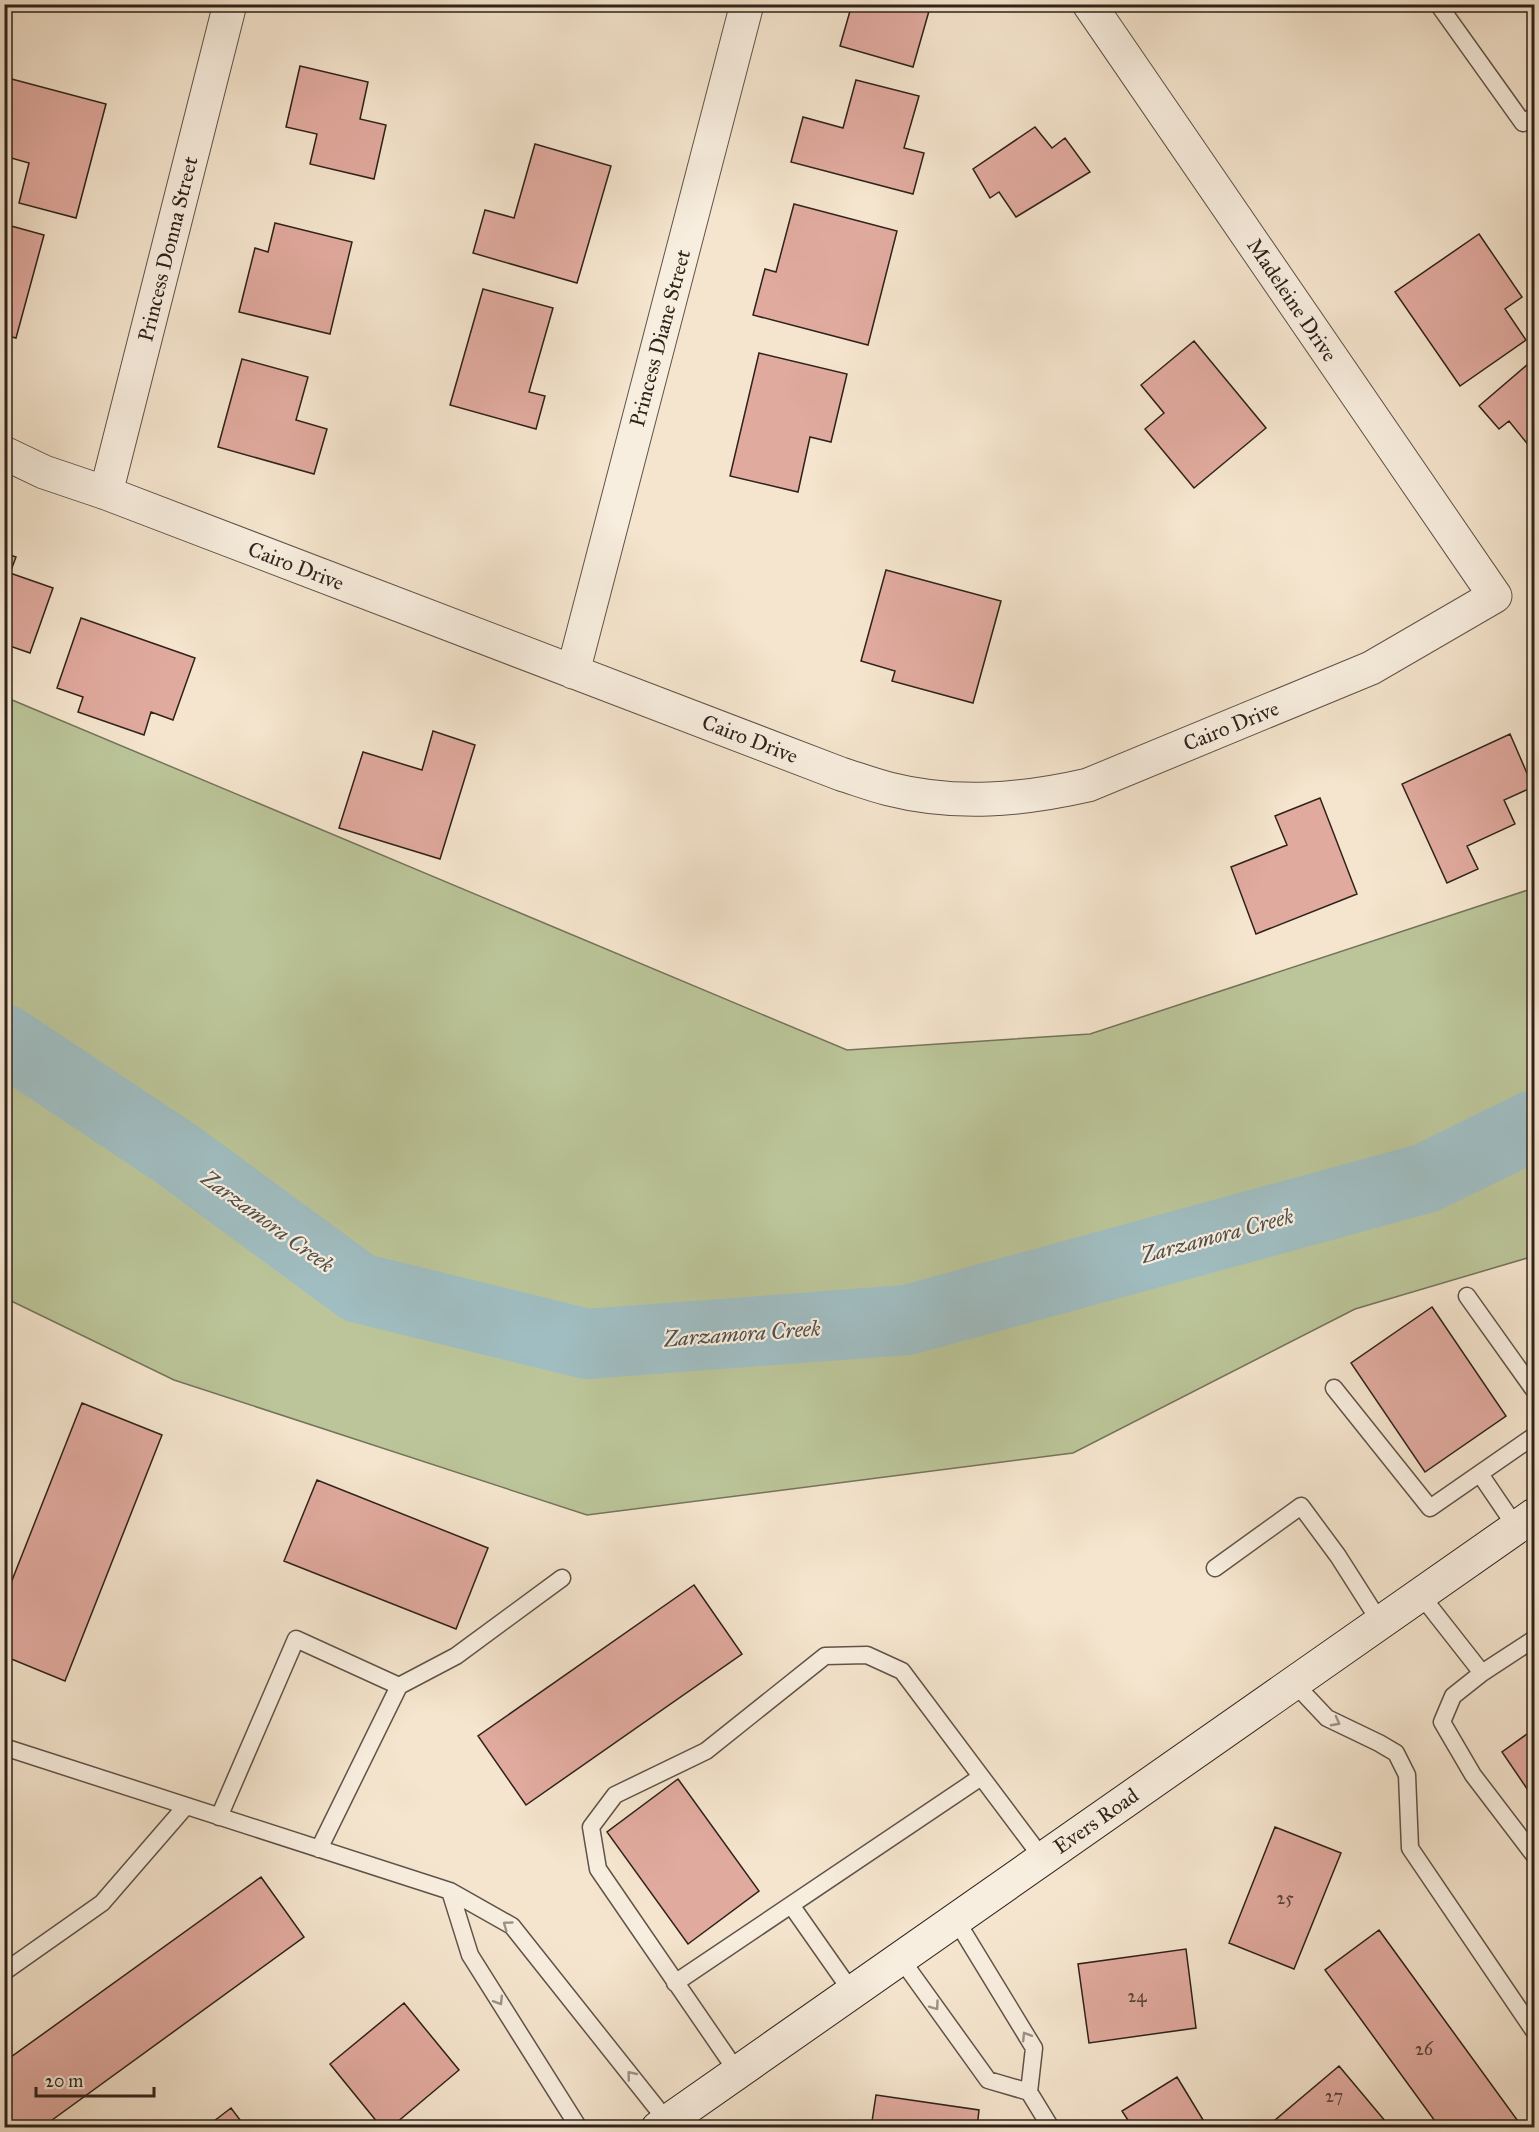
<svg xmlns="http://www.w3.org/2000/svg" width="1539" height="2132" viewBox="0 0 1539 2132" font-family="'IM FELL Great Primer',serif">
  <rect width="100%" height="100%" fill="#f5e5ce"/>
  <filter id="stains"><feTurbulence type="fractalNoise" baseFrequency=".00333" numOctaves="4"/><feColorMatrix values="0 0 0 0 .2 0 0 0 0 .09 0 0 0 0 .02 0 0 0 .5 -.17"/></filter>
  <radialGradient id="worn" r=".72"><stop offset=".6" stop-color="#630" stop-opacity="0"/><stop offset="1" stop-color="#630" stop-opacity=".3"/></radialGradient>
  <path fill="#bbc599" stroke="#74745a" stroke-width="1.5" d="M5,697L847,1050L1090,1034L1534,888V1256L1355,1309L1073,1453L587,1515L174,1380L5,1298Z"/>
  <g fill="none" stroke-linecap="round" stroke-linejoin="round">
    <path stroke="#a0bdc1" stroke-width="70" d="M4,1039L175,1153L359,1288L587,1344L907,1320L1426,1178L1534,1125"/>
  </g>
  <path fill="#e1aa9f" stroke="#2e221b" stroke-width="1.5" d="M852,4H931L913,67L840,46Z
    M300,66L368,82L360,119L386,125L374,179L310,164L317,134L286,127Z
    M4,77L106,104L76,218L19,203L29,163L4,156Z
    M856,80L919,96L904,148L924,153L913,194L791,162L803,117L843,128Z
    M1035,127L1052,148L1065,138L1090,172L1016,217L999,192L990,198L973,169Z
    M535,144L611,166L577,283L473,253L485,210L514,218Z
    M794,204L897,231L868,345L753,315L765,269L776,272Z
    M275,223L352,242L330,334L239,312L255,248L268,252Z
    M4,224L44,235L16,338L4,335Z
    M1479,234L1522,297L1505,309L1526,340L1460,386L1395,292Z
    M483,289L553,308L529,392L545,396L536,429L450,405Z
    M1194,341L1266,428L1194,488L1145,429L1164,413L1141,385Z
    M759,353L847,374L831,442L810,437L798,492L730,476Z
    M242,359L308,377L296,420L327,429L314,474L218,447Z
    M1534,359V452L1509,421L1499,429L1479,406Z
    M4,553L16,557L10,573L53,588L30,653L4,644Z
    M886,570L1001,601L973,703L892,681L895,671L861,661Z
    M81,618L195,658L173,720L151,712L144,735L78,712L83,697L57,688Z
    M433,731L475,745L440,859L339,828L363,752L422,770Z
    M1510,734L1533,787L1504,800L1515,824L1467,846L1478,869L1447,883L1402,784Z
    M1320,798L1357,894L1256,934L1231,867L1287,845L1275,816Z
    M1432,1307L1506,1416L1425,1472L1351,1363Z
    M82,1403L162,1435L65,1681L4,1656V1592L7,1593Z
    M317,1480L488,1548L456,1629L284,1561Z
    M694,1585L742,1654L526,1805L478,1736Z
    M1534,1729V1799L1502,1752Z
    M678,1779L759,1891L688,1944L607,1832Z
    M1275,1827L1341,1853L1294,1969L1229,1943Z
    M261,1877L304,1937L41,2128H4V2062Z
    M1379,1930L1523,2128H1440L1325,1970Z
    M1186,1949L1196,2028L1089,2043L1078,1964Z
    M404,2003L459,2070L390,2128H382L330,2064Z
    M1339,2066L1391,2128H1271L1269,2125Z
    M1177,2077L1208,2128H1133L1122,2111Z
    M876,2095L979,2110L977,2128H871Z
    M231,2108L246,2128H205Z"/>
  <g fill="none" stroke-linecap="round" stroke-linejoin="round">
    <g stroke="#605348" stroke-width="19">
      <path id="service" d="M1438,4L1523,123L1534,116
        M1467,1296L1534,1390
        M1334,1388L1430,1508L1534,1436
        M1480,1474L1516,1527
        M1215,1568L1301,1506L1338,1556L1380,1622
        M1420,1594L1482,1673L1453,1696L1442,1722L1473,1775L1534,1855
        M1482,1673L1534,1639
        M1293,1682L1327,1718L1379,1743L1396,1753L1407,1775L1410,1848L1534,2031
        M399,1686L456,1656L562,1578
        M4,1747L450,1891L512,1926L667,2121
        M219,1817L296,1639L399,1686L319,1849
        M450,1891L470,1955L579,2128
        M791,1905L852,1992
        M956,1920L1034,2048L1029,2092L1051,2128
        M901,1959L988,2080L1029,2092
        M4,1972L102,1903L186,1806
        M675,1983L981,1777
        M738,2073L598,1869L591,1827L615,1795L706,1751L825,1656L867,1655L902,1671L1043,1859"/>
    </g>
    <g stroke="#605348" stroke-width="35">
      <path id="minor" d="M4,453L44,472L106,493L841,774C857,779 873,785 889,789C956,806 1022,800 1088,785L1371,668L1495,596L1089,4
        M106,493L230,4
        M573,672L747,4"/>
    </g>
    <g stroke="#2e221b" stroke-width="35">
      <path id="secondary" d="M658,2128L1534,1515"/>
    </g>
    <use href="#service" stroke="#f8eedf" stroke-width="16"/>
    <use href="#minor" stroke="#f8eedf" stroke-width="33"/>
    <use href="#secondary" stroke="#f8eedf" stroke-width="33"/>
  </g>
  <defs><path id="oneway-chevron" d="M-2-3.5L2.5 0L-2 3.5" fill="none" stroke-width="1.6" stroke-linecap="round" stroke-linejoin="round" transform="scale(1.5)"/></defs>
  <g stroke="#9d9287">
    <use href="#oneway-chevron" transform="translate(1336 1722) rotate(28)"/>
    <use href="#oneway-chevron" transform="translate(507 1925) rotate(-144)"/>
    <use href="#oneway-chevron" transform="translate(499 2001) rotate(58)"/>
    <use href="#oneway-chevron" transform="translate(935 2006) rotate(54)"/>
    <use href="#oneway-chevron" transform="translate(1026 2036) rotate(-122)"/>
    <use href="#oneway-chevron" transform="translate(631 2075) rotate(-129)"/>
  </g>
  <g text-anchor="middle" stroke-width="4.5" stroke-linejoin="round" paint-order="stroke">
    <g font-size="18" fill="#5b443c">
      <text x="1285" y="1904">25</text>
      <text x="1137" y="2002">24</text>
      <text x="1424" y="2055">26</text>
      <text x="1334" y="2102">27</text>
    </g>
    <g font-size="21" fill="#2e221b" stroke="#f8eedf">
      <text transform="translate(168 249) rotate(-76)" y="7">Princess Donna Street</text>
      <text transform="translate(1292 300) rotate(56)" y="7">Madeleine Drive</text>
      <text transform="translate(660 338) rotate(-75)" y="7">Princess Diane Street</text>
      <text transform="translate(296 566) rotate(21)" y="7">Cairo Drive</text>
      <text transform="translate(1231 726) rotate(-22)" y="7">Cairo Drive</text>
      <text transform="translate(750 739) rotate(21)" y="7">Cairo Drive</text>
      <text transform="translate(1096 1821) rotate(-35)" y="7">Evers Road</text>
    </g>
    <g font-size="22" font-style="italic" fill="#50504d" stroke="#f8eedf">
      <text transform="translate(268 1221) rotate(36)" y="8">Zarzamora Creek</text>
      <text transform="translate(1217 1235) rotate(-15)" y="8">Zarzamora Creek</text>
      <text transform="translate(742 1333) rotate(-4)" y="8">Zarzamora Creek</text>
    </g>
  </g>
  <rect width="1539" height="2132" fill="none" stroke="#f5e5ce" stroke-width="24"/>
  <rect x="6" y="6" width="1527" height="2120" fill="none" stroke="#2e221b" stroke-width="3"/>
  <rect x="12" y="12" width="1515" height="2108" fill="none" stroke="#2e221b" stroke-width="1.5"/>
  <path d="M36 2087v9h118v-9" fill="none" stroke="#2e221b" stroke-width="3"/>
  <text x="45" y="2087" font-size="18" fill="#2e221b" stroke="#f8eedf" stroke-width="4.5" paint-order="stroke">20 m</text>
  <rect width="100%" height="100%" filter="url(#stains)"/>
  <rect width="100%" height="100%" fill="url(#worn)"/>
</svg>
